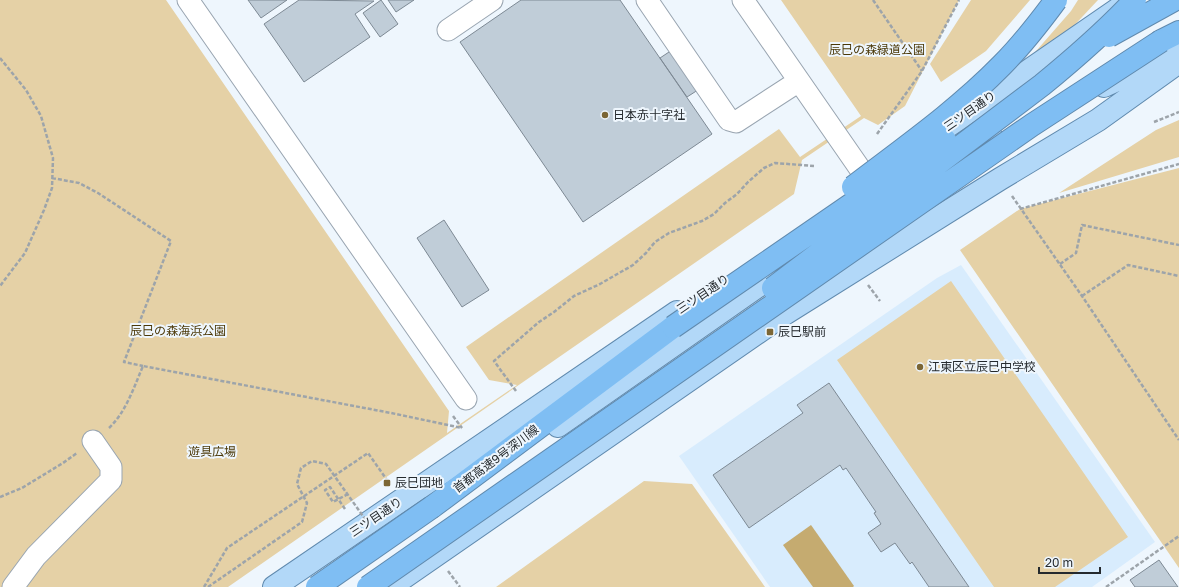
<svg xmlns="http://www.w3.org/2000/svg" width="1179" height="587" viewBox="0 0 1179 587" font-family="'Golos Text','Noto Sans JP',sans-serif">
  <rect width="100%" height="100%" fill="#eef6fd"/>
  <path fill="#d8ecfd" d="M961,265L1155,542L1092,587H770L679,456L937,278Z"/>
  <path fill="#e5d1a6" d="M0,0H166L449,411L447,433L517,385L489,380L466,347L779,129L800,157L861,116L781,0H959L905,106L878,125L864,118L802,160L794,194L228,587H0Z
    M971,0H1030L986,51L941,82L930,64Z
    M1078,0H1098L1068,32L1023,66L1071,11Z
    M1179,120V157L1059,193L1156,130Z
    M1179,168V568L960,250L1020,209Z
    M951,281L1128,537L1055,587H994L837,360Z
    M644,481L692,484L765,587H496Z"/>
  <path fill="#c5ab70" d="M811,525L854,586L853,587H813L783,545Z"/>
  <path fill="#c0cdd8" stroke="#7d8994" d="M248,0H287L261,18Z
    M299,0L374,1L355,14L370,37L304,82L264,24Z
    M381,0L398,24L380,37L363,13Z
    M388,0H414L396,12Z
    M521,0H620L712,134L583,222L460,42Z
    M675,48L701,88L687,97L660,58Z
    M444,220L489,290L462,307L417,238Z
    M829,383L969,587H929L912,562L910,564L895,543L881,552L868,533L881,524L874,513L876,512L846,468L843,470L840,465L749,528L713,475L803,413L797,405Z
    M1159,560L1178,587H1135L1130,580Z"/>
  <g fill="none" stroke-linecap="round" stroke-linejoin="round">
    <g stroke="#99a5b1" stroke-width="23">
      <path id="minor" d="M188,0L466,399
        M647,0L729,120L736,122L799,81
        M743,0L876,192
        M448,30L492,0
        M13,587L36,556L111,480V467L93,441"/>
    </g>
    <g stroke="#608aae" stroke-width="24">
      <path id="major" d="M1104,86L1179,51
        M938,133L1118,9
        M932,179L994,140
        M558,426L791,263
        M274,587L677,312
        M390,587L786,313L1000,179L1098,120L1179,62"/>
    </g>
    <g stroke="#608aae" stroke-width="24">
      <path id="highway" d="M1161,41L1179,32
        M432,507L673,327"/>
    </g>
    <path stroke="#9da4aa" stroke-width="2.5" stroke-dasharray="4 2" stroke-linecap="butt" d="M873,0L922,71
      M0,58L26,90L41,116L53,158L52,188L44,210L25,253L0,286
      M1154,122L1179,112
      M877,134L922,71L959,0
      M52,178L79,183L98,193L171,241L124,362L143,366
      M1012,196L1082,296L1179,440
      M1020,209L1179,164
      M1060,264L1076,253L1082,225L1179,245
      M868,285L880,301
      M1082,296L1128,265L1179,276
      M516,391L494,361L539,322L554,312L574,296L600,284L633,265L646,253L655,242L669,233L702,221L714,214L725,203L737,194L748,182L764,168L775,163L814,166
      M453,416L462,428
      M109,428C126,412 134,387 143,366L391,413L462,428
      M0,497L22,488L63,463L77,453
      M345,509L330,487L325,490L333,502L348,494
      M448,571L460,587
      M204,587L227,548L368,453L387,480
      M1106,587L1179,536"/>
    <use href="#minor" stroke="#fff" stroke-width="21"/>
    <use href="#major" stroke="#b2d8f8" stroke-width="22"/>
    <use href="#highway" stroke="#7fbef3" stroke-width="22"/>
    <g stroke="#608aae" stroke-width="24" stroke-linecap="butt">
      <path id="highway-bridge" d="M1109,36L1174,0
        M853,187C904,148 957,111 1002,65C1022,45 1039,23 1056,0
        M773,288L1042,85C1075,58 1106,31 1135,0
        M673,327L945,140
        M317,587L432,507
        M368,587L1032,125L1161,41"/>
    </g>
    <path stroke="#9da4aa" stroke-width="2.5" stroke-dasharray="4 2" stroke-linecap="butt" d="M208,587L302,522L307,503L297,484L301,468L312,461L326,464L370,526"/>
    <use href="#highway-bridge" stroke="#7fbef3" stroke-width="22"/>
  </g>
  <g fill="#7b6635" stroke="#eef6fd" stroke-width="1.5">
    <circle cx="605" cy="115" r="4"/>
    <rect x="766" y="328" width="8" height="8" rx="2"/>
    <circle cx="920" cy="367" r="4"/>
    <rect x="383" y="479" width="8" height="8" rx="2"/>
  </g>
  <g text-anchor="middle" stroke-width="4" stroke-linejoin="round" paint-order="stroke">
    <g font-size="12" fill="#4b3807" stroke="#eef6fd">
      <text x="877" y="54">辰巳の森緑道公園</text>
      <text x="178" y="335">辰巳の森海浜公園</text>
      <text x="212" y="456">遊具広場</text>
    </g>
    <g font-size="12" fill="#252a2e" stroke="#eef6fd">
      <text transform="translate(970 111) rotate(-35)" y="4">三ツ目通り</text>
      <text transform="translate(703 294) rotate(-34)" y="4">三ツ目通り</text>
      <text transform="translate(496 459) rotate(-37)" y="4">首都高速9号深川線</text>
      <text transform="translate(376 517) rotate(-34)" y="4">三ツ目通り</text>
    </g>
    <g font-size="12" fill="#252a2e" stroke="#eef6fd" text-anchor="start">
      <text x="613" y="119">日本赤十字社</text>
      <text x="778" y="336">辰巳駅前</text>
      <text x="928" y="371">江東区立辰巳中学校</text>
      <text x="395" y="487">辰巳団地</text>
    </g>
  </g>
  <path d="M1039 567v6h61v-6" fill="none" stroke="#252a2e" stroke-width="2"/>
  <text x="1045" y="567" font-size="12" fill="#252a2e" stroke="#eef6fd" stroke-width="3" paint-order="stroke">20 m</text>
</svg>
